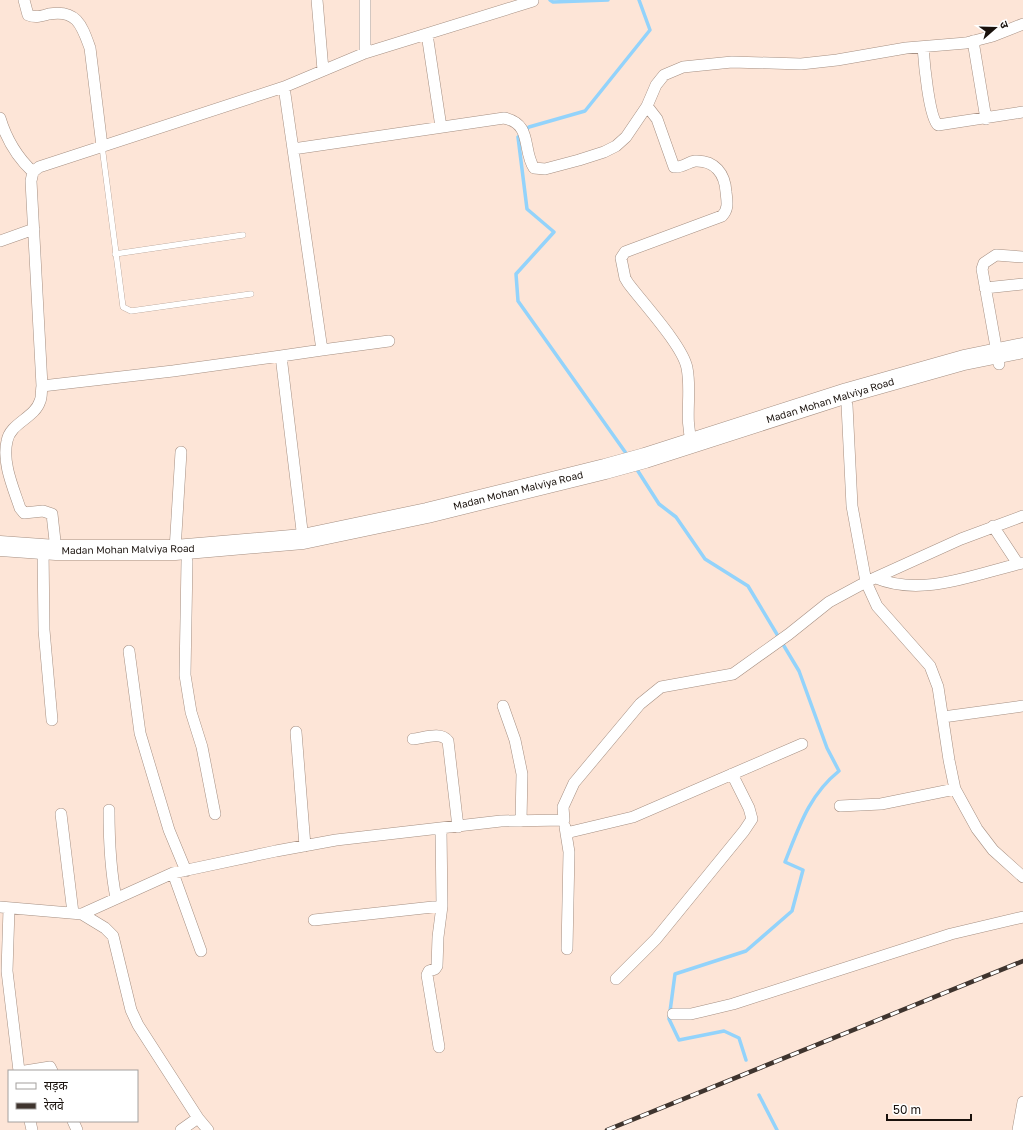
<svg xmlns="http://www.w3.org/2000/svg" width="1023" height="1130" viewBox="0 0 1023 1130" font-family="'Golos Text','Noto Sans Devanagari',sans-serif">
  <rect width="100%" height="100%" fill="#fde5d7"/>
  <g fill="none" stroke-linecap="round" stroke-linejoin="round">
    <path stroke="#93d3fb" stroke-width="3.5" d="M550,0L553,2L608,0
      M628,456L518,301L516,274L554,232L527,209L518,137L529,127L585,111L650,30L639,0
      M636,468L659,504L676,517L705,559L748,586L799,671L827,748L839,771C809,795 799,827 785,862L803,870L792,911L746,951L675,974L669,1019L679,1040L724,1031L739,1038L746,1060
      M759,1095L777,1130"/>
    <g stroke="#a58f82" stroke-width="6">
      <path id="lane" d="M102,146L123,307L131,311L251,294
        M115,254L243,235"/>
    </g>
    <g stroke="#a58f82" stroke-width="12">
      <path id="street" d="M24,0L28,15C36,18 41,16 49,14C77,9 82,26 90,48L102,146
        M317,0L323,70
        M365,0V53
        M427,34L441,127
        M973,41L986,119
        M923,47C924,61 929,118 938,125L1023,112
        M284,87L322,350L281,356L303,539
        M647,106L657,119L674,167C682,168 688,162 695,161C715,160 725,174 726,192C727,201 729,209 722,216L625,252L621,258L625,278L628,283C642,302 683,346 687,368C692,393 684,418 692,443
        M0,118C6,138 18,158 33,172
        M293,149L504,118C533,124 522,150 534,168L545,169L579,160L604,152L616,146L626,137L647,106L656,85L664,75L683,67L732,62L801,64L837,60L906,48L966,43L993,36L1023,24
        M0,241L34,229
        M985,288L1023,284
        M322,350L389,341
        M999,364L982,269L984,263L996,255L1023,257
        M42,386L173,371L281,356
        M847,405L852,506L866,582L877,606L930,666L938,687L949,760L955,789L977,829L993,850L1023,877
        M993,526L1018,564L1023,563
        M43,548L44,630L52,720
        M56,550L52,514L43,511L24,513L20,508C13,487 2,463 7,441C10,423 35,418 40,401C42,397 41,391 42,386L31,181L33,172L39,167L284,87L365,53L533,1
        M175,550L181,452
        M187,561L185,675L191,712L202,747L215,814
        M876,578C921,597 973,575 1018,564
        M129,651L140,733L169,830L186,871
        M503,706L515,740L522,774L521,821
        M943,717L1023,706
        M296,732L305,846
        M413,739C424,738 441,731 448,741L458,827
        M840,806L881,804L955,789
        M109,810C109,840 110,868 116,898
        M61,814L73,913
        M565,827L569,852L567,949
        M566,833L633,817L802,744
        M173,873L201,951
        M0,907L82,914L173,873L276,851L336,840L501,821L564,820L563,807L574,783L640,704L661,687L733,674L789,634L829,602L866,582L961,539L1023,516
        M9,909L7,971L19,1071
        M82,914L105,928L113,936L131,1010L138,1025L198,1118L208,1130
        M314,920L442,906
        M616,979L656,939L744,831L752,819L749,808L732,774
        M673,1014H691L733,1004L951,934L1023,917
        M439,1047L427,975L429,971L435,969L437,966L438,937L442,906L441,829
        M25,1071L50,1067L52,1071
        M30,1121L32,1130
        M73,1121L77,1130
        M181,1130L198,1118
        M1018,1130L1023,1102"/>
    </g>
    <g stroke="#a58f82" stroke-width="21">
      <path id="highway" d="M0,546L56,550H175L303,539L427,513L605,469L645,458L847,393L964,360L1023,348"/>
    </g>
    <use href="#lane" stroke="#fff" stroke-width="5.5"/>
    <use href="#street" stroke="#fff" stroke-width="11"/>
    <use href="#highway" stroke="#fff" stroke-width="20"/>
    <g stroke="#3f342e" stroke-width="4.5">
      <path id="rail" d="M607,1130L1023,961"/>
    </g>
    <use href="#rail" stroke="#fff" stroke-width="3" stroke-dasharray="9" stroke-linecap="butt"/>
  </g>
  <g text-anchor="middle" stroke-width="3" stroke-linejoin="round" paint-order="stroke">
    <g font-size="10" fill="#19110c" stroke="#fff">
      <text transform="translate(830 400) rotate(-17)" y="4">Madan Mohan Malviya Road</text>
      <text transform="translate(518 490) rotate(-14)" y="4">Madan Mohan Malviya Road</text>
      <text transform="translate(128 549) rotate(-1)" y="4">Madan Mohan Malviya Road</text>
    </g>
  </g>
  <rect x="8" y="1070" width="130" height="52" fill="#ffffff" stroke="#a3a09e"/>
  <rect x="16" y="1083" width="20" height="6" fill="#ffffff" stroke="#a3a09e"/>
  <text x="44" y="1090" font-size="12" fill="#19110c">सड़क</text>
  <rect x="16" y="1103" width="20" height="6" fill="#3f342e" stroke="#a3a09e"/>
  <text x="44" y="1110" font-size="12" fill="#19110c">रेलवे</text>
  <g transform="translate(995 28) rotate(70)" stroke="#ffffff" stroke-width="3" paint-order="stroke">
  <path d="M0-3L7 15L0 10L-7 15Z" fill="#19110c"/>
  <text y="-6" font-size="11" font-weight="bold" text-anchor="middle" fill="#19110c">उ</text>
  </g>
  <path d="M887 1114v6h84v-6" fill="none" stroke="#19110c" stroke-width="2"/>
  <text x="893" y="1114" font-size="12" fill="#19110c" stroke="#ffffff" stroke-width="3" paint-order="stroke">50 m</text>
</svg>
